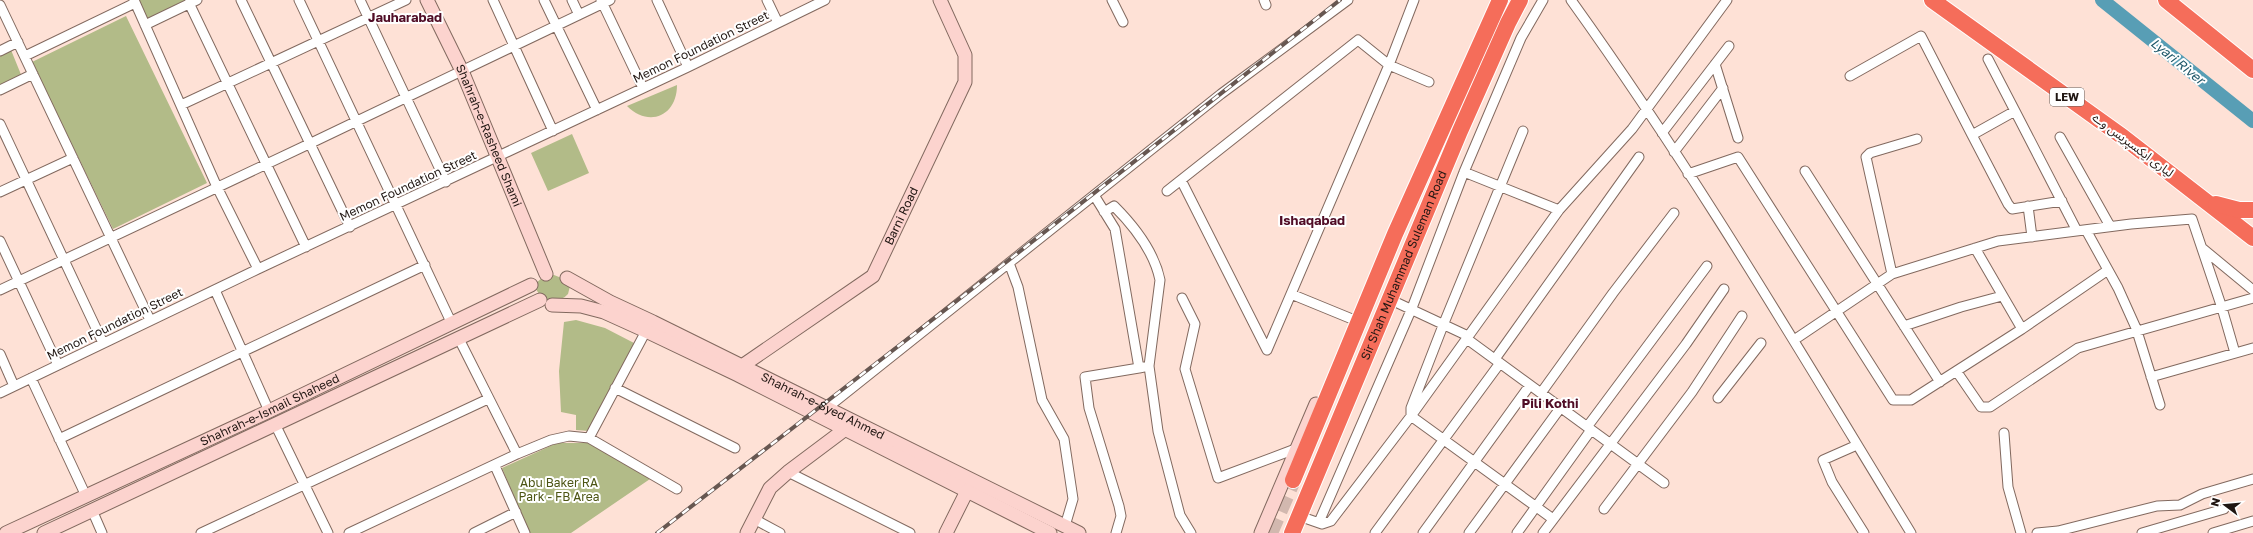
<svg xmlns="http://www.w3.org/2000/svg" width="2253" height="533" viewBox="0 0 2253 533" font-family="'Golos Text','Noto Sans Arabic',sans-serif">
  <rect width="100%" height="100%" fill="#fee1d6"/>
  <path fill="#b2bb88" d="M139,0H188L147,19Z
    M126,16L207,183L113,229L32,62Z
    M11,50L22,77L0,88V56Z
    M677,85C677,116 649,128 627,106Z
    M572,134L589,173L548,191L531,153Z
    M554,275L564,279L570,286L568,294C557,306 537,301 535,284L543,277Z
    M576,320L605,328L634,343L589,431L576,430V415L561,412L559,371L564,322Z
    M557,443H589L650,479L571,533H529L502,468Z"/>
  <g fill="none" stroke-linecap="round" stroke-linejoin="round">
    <path stroke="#589eb5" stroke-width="14" d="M2102,0L2253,121"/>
    <path stroke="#d2b8af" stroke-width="16" stroke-dasharray="16 8" stroke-linecap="butt" d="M1270,533L1293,480"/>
    <g stroke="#82695f" stroke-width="11">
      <path id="street" d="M134,0L217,187L258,269
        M241,0L350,227
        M299,0L452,324
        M360,0L446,182
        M493,0L553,131
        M544,0L597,110
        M572,0L579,15
        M601,0L643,88
        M657,0L688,67
        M767,0L778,23
        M1112,0L1123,22
        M1264,0L1266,5
        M1571,0C1694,171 1801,353 1911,533
        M189,3L306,247
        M0,5L150,320
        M145,25L197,0
        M0,51L18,42
        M25,56L135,3
        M1988,59L2015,111
        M1715,64L1738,138
        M1850,76L1921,36L1972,135
        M0,90L33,74
        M181,105L406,0
        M0,124L103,343
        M1523,131L1444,323L1411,408V416L1553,519
        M1662,133L1729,46
        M2060,137L2110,226
        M1674,152L1723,88
        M1805,171L1940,382
        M1464,172L1559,210
        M1688,174L1738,157L1893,400H1911L2022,329L2108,270
        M1181,180L1267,350
        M1167,191L1358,40L1389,65L1429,82
        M0,192L73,158
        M1094,195L1115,229L1139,368L1144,367
        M2062,201L2012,209L2008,204L1972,135L2015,111L2077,231
        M2028,206L2032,237
        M1104,212L1114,206C1135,227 1154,251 1160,280L1149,366L1158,431L1180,515L1191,533
        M2086,230L2118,288L2136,328L2160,405
        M0,241L58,365
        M1975,248L2022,329
        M2202,248L2253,290
        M1009,263L1018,287L1042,400L1064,439L1073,499L1065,526
        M1892,274L1866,157L1870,153L1917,139
        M0,290C204,194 407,98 610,0
        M215,290L269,411
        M1291,294L1352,319
        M1182,298L1195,324L1185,369L1218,478L1298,448
        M1389,299L1468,336
        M1904,326L1961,307L2002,296
        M458,337L517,454
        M1467,339L1664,483
        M1794,340L1892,274L1998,241L2131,224L2192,219L2222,308L2235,353
        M1267,350L1389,65L1414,0
        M0,354L14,386
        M1495,359L1639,157
        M1957,372L1981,407H1990L2078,348L2253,298
        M2151,377L2253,348
        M31,378L86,496
        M615,388L735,448
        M0,393L258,269L688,67L825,0
        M1541,393L1613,293L1674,213
        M1718,398L1761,343
        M825,412L827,408L1221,94L1348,0
        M275,424L328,533
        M1587,427L1707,266
        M2004,433L2008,487L2021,533
        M589,438L646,331
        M59,439L425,265
        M1857,445L1823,460L1832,482L1864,533
        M495,466L525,533
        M788,472L910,533
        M1604,509L1692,392L1742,316
        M92,510L102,533
        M1299,516L1322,524L1331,521L1411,416L1559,210L1632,129L1727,0
        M754,519L780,533
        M1319,522L1412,308L1464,172L1521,38L1543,0
        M201,533L488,399
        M349,533L517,454L551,440L569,436L589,438L677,489
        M474,533L516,512
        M1116,533L1121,516L1119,506L1089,408L1085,377L1139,368
        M1375,533L1500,363
        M1423,533L1530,385
        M1469,533L1561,407
        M1517,533L1591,430
        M1543,533L1686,344L1724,289
        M2037,533L2058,531L2157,506L2180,505L2202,494L2253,479
        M2142,533L2224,509
        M2213,533L2253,521"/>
    </g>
    <g stroke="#82695f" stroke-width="15">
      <g id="secondary">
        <path id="s1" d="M427,0L462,71L546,274"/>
        <path id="s2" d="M567,278L610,302L653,322L1079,533"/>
        <path d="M552,305L581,306L604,312L646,331L738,375L1050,533"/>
        <path id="s3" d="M739,372L742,366L873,276L965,82V55L940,0"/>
        <path id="s4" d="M6,533L267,412L531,285"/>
        <path d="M44,533L540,300"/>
        <path d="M747,533L770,488L788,472L844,430"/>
        <path d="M946,533L967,491"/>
        <path d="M1261,533L1316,404"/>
      </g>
    </g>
    <g stroke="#fff" stroke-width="18">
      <g id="highway">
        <path d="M1932,0L2123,137L2253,238"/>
        <path d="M2166,0L2253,70"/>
        <path d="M2216,204L2239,210H2253"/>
        <path d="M1293,480L1395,234L1500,0"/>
        <path id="s5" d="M1292,533L1460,131L1508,23L1520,0"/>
      </g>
    </g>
    <use href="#street" stroke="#fff" stroke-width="9"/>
    <use href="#secondary" stroke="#fcd3ce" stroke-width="13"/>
    <use href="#highway" stroke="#f56d5a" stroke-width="16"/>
    <g stroke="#675751" stroke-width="4">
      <path id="rail" d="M657,533L963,296L1340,0"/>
    </g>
    <use href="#rail" stroke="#fff" stroke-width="2.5" stroke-dasharray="8" stroke-linecap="butt"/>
  </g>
  <g text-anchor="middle" stroke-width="4" stroke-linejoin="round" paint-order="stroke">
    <rect fill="#fff" stroke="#635c59" stroke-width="1" x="2050" y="88" width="34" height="18" rx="3"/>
    <g font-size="11" font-weight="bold" fill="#201612">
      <text x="2067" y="101">LEW</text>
    </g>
    <g font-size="12" fill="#201612" stroke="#fff">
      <text transform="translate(701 47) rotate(-26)" y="4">Memon Foundation Street</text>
      <text dy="4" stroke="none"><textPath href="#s1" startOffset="149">Shahrah-e-Rasheed Shami</textPath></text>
      <text transform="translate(2133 145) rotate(37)" y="4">لیاری ایکسپریس وے</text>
      <text transform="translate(408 186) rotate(-25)" y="4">Memon Foundation Street</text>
      <text dy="4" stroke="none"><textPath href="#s3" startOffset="232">Barni Road</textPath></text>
      <text dy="4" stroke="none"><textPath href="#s5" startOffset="290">Sir Shah Muhammad Suleman Road</textPath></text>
      <text transform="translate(115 324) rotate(-26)" y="4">Memon Foundation Street</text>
      <text dy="4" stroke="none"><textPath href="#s2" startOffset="286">Shahrah-e-Syed Ahmed</textPath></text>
      <text dy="4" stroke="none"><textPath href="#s4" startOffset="291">Shahrah-e-Ismail Shaheed</textPath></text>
    </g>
    <g font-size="12" fill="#4d5515" stroke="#fff">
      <text x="559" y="487">Abu Baker RA<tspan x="559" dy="14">Park - FB Area</tspan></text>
    </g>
    <g font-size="13" font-weight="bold" fill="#500d26" stroke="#fff">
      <text x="405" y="22">Jauharabad</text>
      <text x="1312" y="225">Ishaqabad</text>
      <text x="1550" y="408">Pili Kothi</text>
    </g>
    <g font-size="13" font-style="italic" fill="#20596a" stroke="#fff">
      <text transform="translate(2178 61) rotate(39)" y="5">Lyari River</text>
    </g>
  </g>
  <g transform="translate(2225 505) rotate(286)" stroke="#ffffff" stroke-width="3" paint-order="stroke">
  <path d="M0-3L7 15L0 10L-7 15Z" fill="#201612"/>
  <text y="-6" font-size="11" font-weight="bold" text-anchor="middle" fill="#201612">N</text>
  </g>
</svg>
